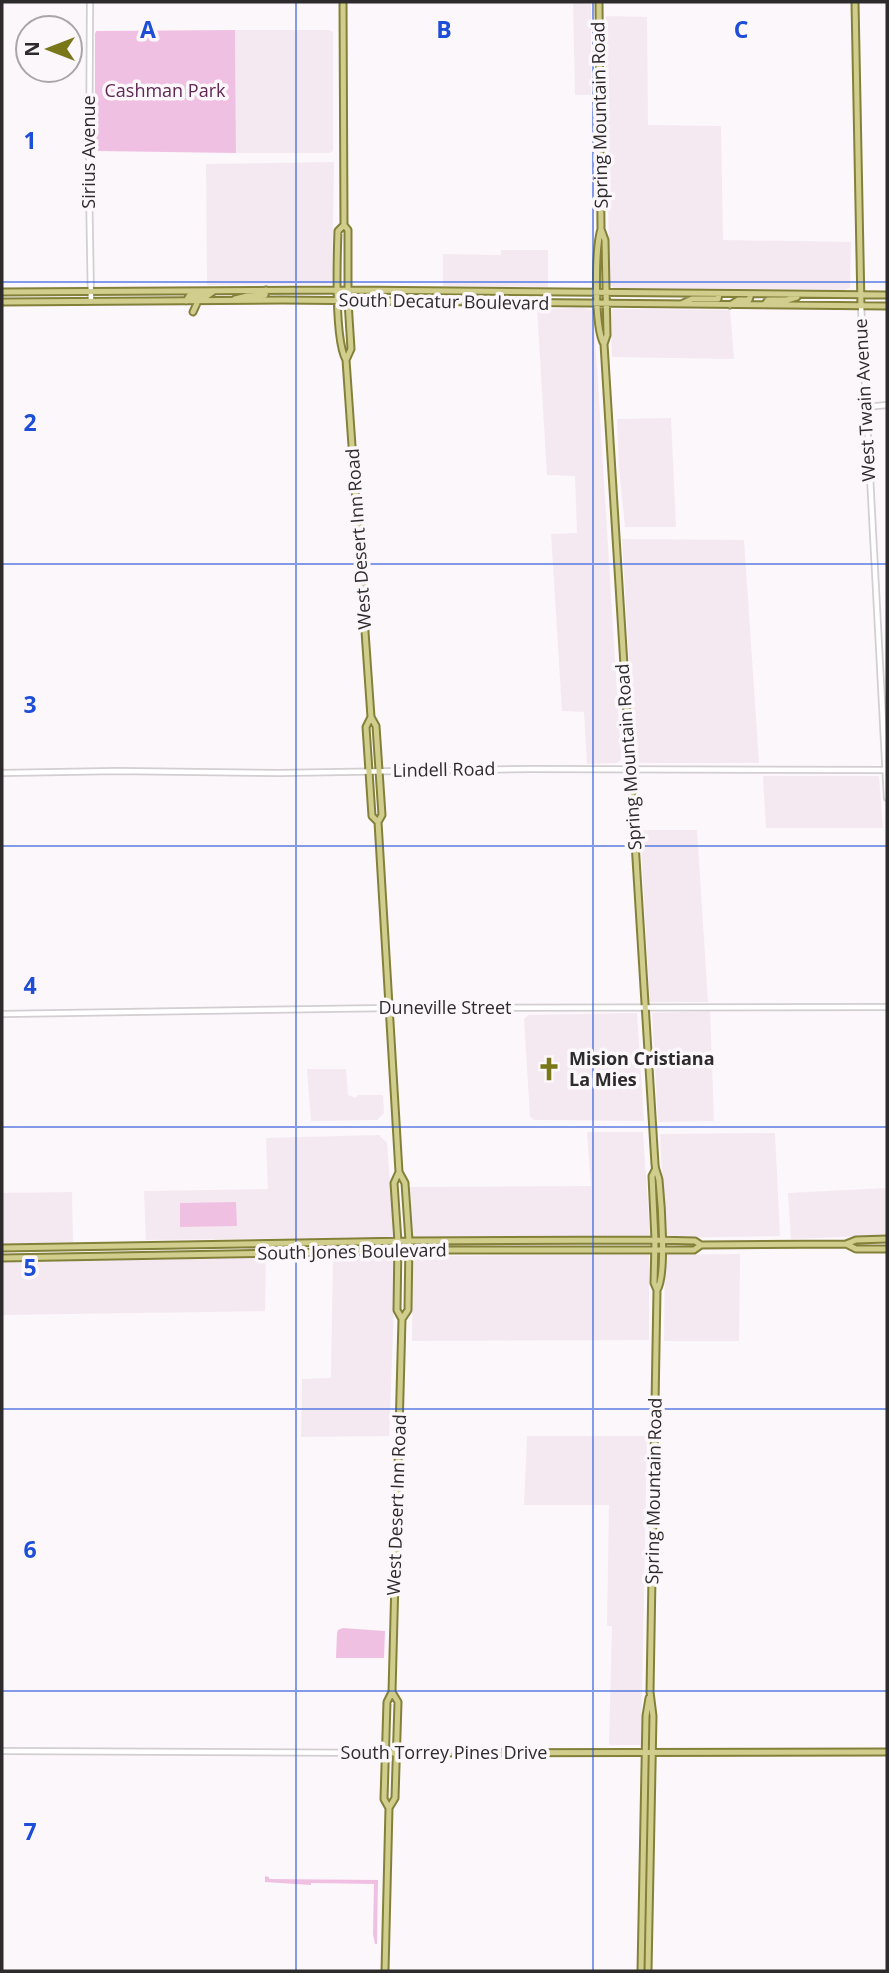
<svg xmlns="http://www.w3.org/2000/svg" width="889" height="1973" viewBox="0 0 889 1973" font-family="'Open Sans',sans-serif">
  <rect width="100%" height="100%" fill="#fcf7fa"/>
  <path fill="#f4e9f1" d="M573,2H591V95H575Z
    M606,16L647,17L648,125L721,126L723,240L851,242L850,288L844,290L614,288L610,285L606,123Z
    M235,30H329L333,32V151L329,153H236Z
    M334,162L332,284L207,285L206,164Z
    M501,250H548V287L443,286V254L501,255Z
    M582,308L591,310L593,312L597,367L621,758L620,761L616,763L587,764L584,712L562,711L551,534L577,533L575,476L547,475L537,309Z
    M613,309L730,310L734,359L612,357L610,313Z
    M671,418L676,527H625L619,468L617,419Z
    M622,539L744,540L759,763H635Z
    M763,776H879L883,828H766Z
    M640,830H697L708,1002H650Z
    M710,1011L714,1121L658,1122L652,1013Z
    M637,1013L644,1121L534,1120L530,1116L524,1019L528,1015Z
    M307,1069H346L348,1095L355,1098L358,1095H383L384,1113L377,1120L311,1121Z
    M587,1132H643L650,1237H412L410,1187L591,1186Z
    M775,1133L780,1236L665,1238L660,1134Z
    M379,1135L387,1143L394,1237L146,1240L144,1191L268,1189L266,1138Z
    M887,1188V1235L791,1239L788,1193Z
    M72,1192L73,1242L2,1244V1193Z
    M740,1254L739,1341H664L665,1255Z
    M396,1255L389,1436L301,1437L302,1379L331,1378L333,1256Z
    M649,1255V1340L412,1341L413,1256Z
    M266,1258L265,1311L2,1315V1262Z
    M527,1436H647L641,1745H609L612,1626H607L609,1505H524Z"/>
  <path fill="#f0c0e2" d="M235,30L236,153L96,151L95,148V34L96,31Z
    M236,1202L237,1226L180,1227V1203Z
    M343,1628L385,1631L384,1658H336L337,1633L338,1630Z
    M265,1876L269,1877V1879L378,1880L377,1944H375L373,1934L374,1884L311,1883V1885L265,1882Z"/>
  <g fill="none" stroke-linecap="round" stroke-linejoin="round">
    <g stroke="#d3ced1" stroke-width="8">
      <path id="minor" d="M90,2L89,184L91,301
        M861,306L887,798
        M865,407L887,405
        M2,773L117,771L279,773L530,769L887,770
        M2,1014L389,1008L887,1007
        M2,1751L386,1753"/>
    </g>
    <g stroke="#83803a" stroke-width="9">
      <path id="major" d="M343,2L344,225L348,230V301L351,349L346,360
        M599,2L601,229C595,248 594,328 604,344L655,1164C655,1170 658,1174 659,1180C661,1200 667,1276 657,1290
        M855,2L861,306
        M344,225L338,231C337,259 334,339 346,360L371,717L366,727L372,816L378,822
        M601,229L605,240L607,335L604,344
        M2,292L348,290L887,295
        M235,299L247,296L265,295L266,290
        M186,301L189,296H207L214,291
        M2,302L283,300L887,306
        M683,303L692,299H718L719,294
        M730,305L738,300H749L751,294
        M764,305L768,300H787L797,297
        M193,312L198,301
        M371,717L376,726L382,815L378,822L399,1172L394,1183L398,1242L397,1310L402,1319
        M846,1244L856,1249H887
        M2,1248L409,1241L655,1240L695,1241L701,1245L846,1244L856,1240L887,1239
        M2,1258L448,1250H694L701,1245
        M386,1753L887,1752
        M389,1808L384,1799L387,1702L392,1692L402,1319L408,1310L409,1241L405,1183L399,1172
        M385,1971L389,1808L395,1798L398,1702L392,1692
        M641,1971L646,1716L649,1698
        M648,1971L653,1716L650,1692L657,1290L654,1283L655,1240L652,1176L655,1170"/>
    </g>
    <use href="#minor" stroke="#fff" stroke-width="4.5"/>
    <use href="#major" stroke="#d1ce8d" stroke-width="5"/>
  </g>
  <path fill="none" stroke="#1d4ed8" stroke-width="2" stroke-opacity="0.55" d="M296,2V1971M593,2V1971M2,282H887M2,564H887M2,846H887M2,1127H887M2,1409H887M2,1691H887"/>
  <defs>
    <g id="church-bare" transform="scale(1.89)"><path d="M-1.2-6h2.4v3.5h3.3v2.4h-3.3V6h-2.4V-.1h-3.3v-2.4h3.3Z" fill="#7a761a" stroke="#fcf7fa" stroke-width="2.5" paint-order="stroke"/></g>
  </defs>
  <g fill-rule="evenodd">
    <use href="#church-bare" x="549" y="1069"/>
  </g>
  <g text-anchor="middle" stroke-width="7" stroke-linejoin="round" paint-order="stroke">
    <g font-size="18" fill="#612754" stroke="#fcf7fa">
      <text x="165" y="97">Cashman Park</text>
    </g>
    <g font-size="18" fill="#2d2b2c" stroke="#fcf7fa">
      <text transform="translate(600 115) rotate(-91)" y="6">Spring Mountain Road</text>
      <text transform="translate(89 152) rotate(-90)" y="6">Sirius Avenue</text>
      <text transform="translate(444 302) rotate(1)" y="6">South Decatur Boulevard</text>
      <text transform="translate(865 400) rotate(-93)" y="6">West Twain Avenue</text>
      <text transform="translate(359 539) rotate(-94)" y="6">West Desert Inn Road</text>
      <text transform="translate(629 757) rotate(-94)" y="6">Spring Mountain Road</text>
      <text transform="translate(444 770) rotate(-1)" y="6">Lindell Road</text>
      <text x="445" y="1014">Duneville Street</text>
      <text transform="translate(352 1252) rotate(-1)" y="6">South Jones Boulevard</text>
      <text transform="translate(654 1491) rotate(-89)" y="6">Spring Mountain Road</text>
      <text transform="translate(397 1505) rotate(-88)" y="6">West Desert Inn Road</text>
      <text x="444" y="1759">South Torrey Pines Drive</text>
    </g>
    <g font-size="18" font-weight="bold" fill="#2d2b2c" stroke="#fcf7fa" text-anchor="start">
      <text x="569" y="1065">Mision Cristiana<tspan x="569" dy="21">La Mies</tspan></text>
    </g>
  </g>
  <g font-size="23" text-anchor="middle" font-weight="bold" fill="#1d4ed8" stroke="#fcf7fa" stroke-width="7" stroke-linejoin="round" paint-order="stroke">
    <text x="148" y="38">A</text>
    <text x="444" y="38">B</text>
    <text x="741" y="38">C</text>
    <text x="30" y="149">1</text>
    <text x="30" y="431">2</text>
    <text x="30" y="713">3</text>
    <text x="30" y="994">4</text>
    <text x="30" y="1276">5</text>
    <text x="30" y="1558">6</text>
    <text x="30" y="1840">7</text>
  </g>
  <rect width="889" height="1973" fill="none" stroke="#2d2b2c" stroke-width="7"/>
  <g transform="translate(49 49) rotate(270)"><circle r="33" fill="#fcf7fa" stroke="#a9a5a8" stroke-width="2"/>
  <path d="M0-5L12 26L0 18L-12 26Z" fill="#7a761a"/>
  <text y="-10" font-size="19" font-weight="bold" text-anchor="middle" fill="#2d2b2c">N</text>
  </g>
</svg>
